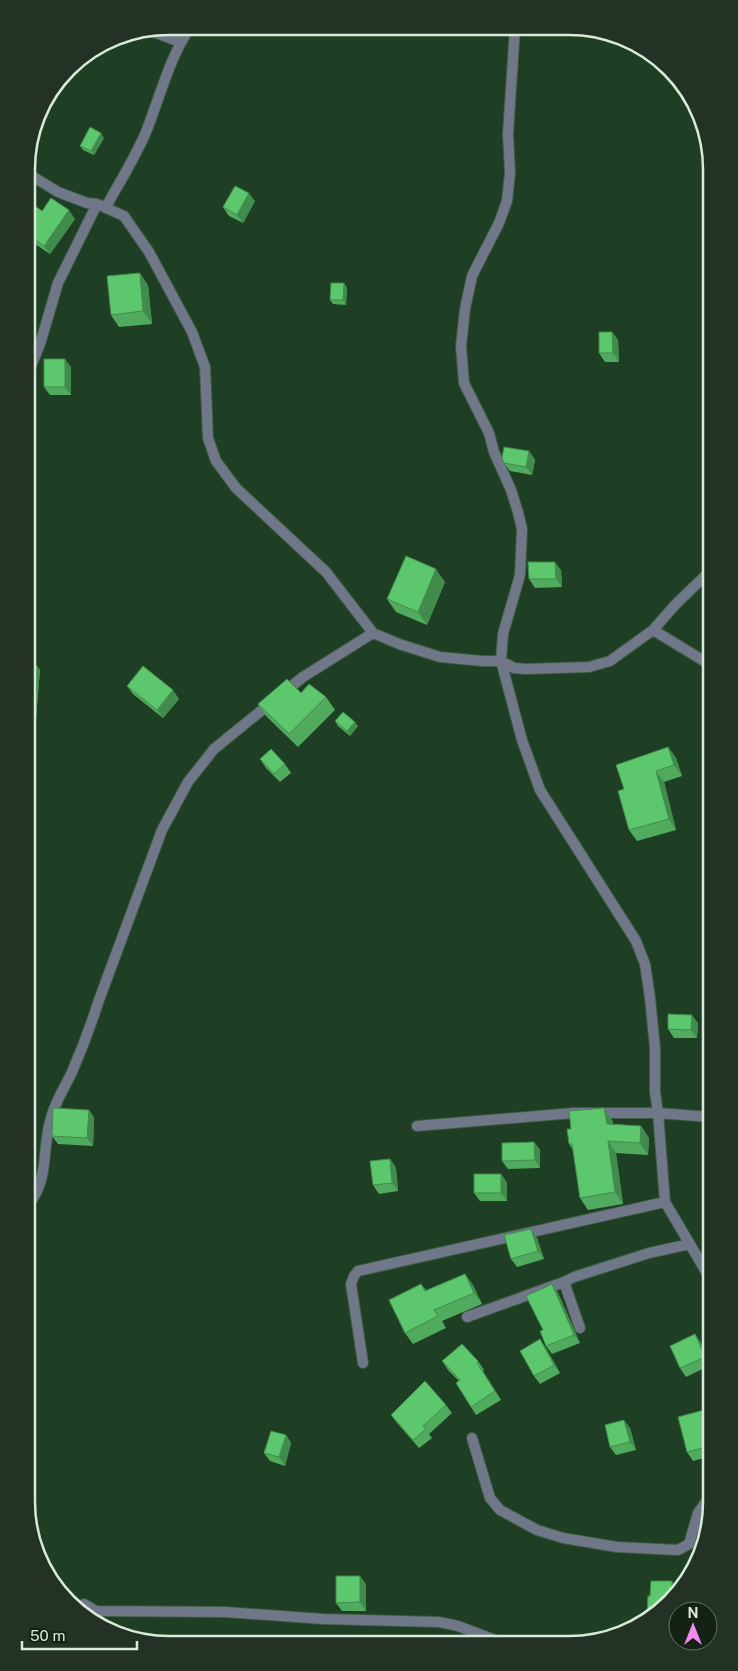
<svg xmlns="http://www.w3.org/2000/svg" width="738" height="1671" viewBox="0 0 738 1671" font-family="'Public Sans',sans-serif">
  <rect width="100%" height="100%" fill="#1e3f23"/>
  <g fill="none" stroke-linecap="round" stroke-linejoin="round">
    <g stroke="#3c5b40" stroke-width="12">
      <path id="minor" d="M515,28L508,134L510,173L507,201L499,223L472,276L465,309L461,346L464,383L489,433L494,452L511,490L518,512L522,529L520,575L503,634L501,661L522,740L540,790L636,941L645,964L650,998L655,1048V1092L658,1113L665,1202L711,1280
        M148,30L180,42
        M27,173L58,192L87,203L97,204L124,216L149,252L192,332L205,367L208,438L216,461L236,488L326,572L373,633L399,644L440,657L482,661H501L514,668L525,669L589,667L610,661L653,630L675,605L708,573
        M106,207C119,183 135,158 146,132C160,97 169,58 191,26
        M27,376L40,344L58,283L97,204
        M653,630L709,664
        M417,1126L573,1113H658L710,1117
        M30,1200H32C49,1175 42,1146 51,1118C55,1102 65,1087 72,1072C82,1049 91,1025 99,1000L162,830L188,782L214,749L262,710L303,677L373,633
        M564,1282L580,1328
        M467,1317L564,1282L574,1277L649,1253L690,1244
        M363,1363L351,1284L354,1276L358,1271L665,1202
        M472,1438L490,1498L500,1510L537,1530L563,1538L617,1547L678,1550L689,1544L698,1513L711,1495
        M84,1604L96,1611L225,1612L323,1619L439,1622L458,1626L495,1640"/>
    </g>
    <use href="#minor" stroke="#707789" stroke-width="10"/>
  </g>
  <path fill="#50ab5f" d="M104,138L94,155L83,150L80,146Z
    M27,200L42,211L75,219L50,254L32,242L27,234Z
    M255,201L243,223L229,216L223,207Z
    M344,283L347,288L346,305L333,304L330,300Z
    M148,285L152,324L119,327L111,315Z
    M612,332L618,340L619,362H605L599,353Z
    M71,367V395H50L44,387Z
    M529,451L535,460L532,475L510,471L504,463Z
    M561,570L562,587L535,588L529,579Z
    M445,582L427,625L396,612L387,599Z
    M28,658H31L40,670L36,719L28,718Z
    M127,686L179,699L163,718L133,694Z
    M301,693L326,697L335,710L298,747L267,717L258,704Z
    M335,721L358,726L350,736L338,726Z
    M668,747L676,758L682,776L664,782L676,830L637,841L629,830L624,789Z
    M260,759L285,764L291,773L280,782L266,768Z
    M698,1023L697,1038H674L668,1029Z
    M89,1110L94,1118L93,1146L58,1144L52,1136Z
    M612,1120L613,1124L641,1126L649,1138L648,1155L616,1153L623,1204L588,1210L580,1198L573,1150L569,1144Z
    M534,1142L540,1150V1168L508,1169L502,1161Z
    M390,1159L396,1168L398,1191L379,1194L373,1185Z
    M501,1174L507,1183V1201H480L474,1193Z
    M537,1238L544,1259L517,1267L511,1259Z
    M465,1274L473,1285L482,1304L442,1321L446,1328L413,1344L405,1333L421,1284L426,1290Z
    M552,1284L558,1293L580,1343L552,1354L546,1346L543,1330Z
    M695,1334L701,1343L711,1365L686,1377L680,1368Z
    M546,1348L560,1373L540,1384L534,1376Z
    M442,1361H478L484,1370L483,1371L501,1400L476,1415L471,1407L459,1381L448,1370Z
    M446,1405L452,1413L429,1434L432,1438L419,1448L397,1423L391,1415Z
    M704,1410L710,1419L711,1425V1456L693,1461L687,1452Z
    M630,1428L636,1450L616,1455L610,1447Z
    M286,1435L291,1443L285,1466L270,1461L264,1453Z
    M366,1584V1611H342L336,1603Z"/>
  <path fill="#418b4d" d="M101,133L104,138L94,155L91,151Z
    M249,193L255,201L243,223L237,215Z
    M69,210L75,219L50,254L44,246Z
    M140,273L148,285L152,324L143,311Z
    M344,283L347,288L346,305L343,300Z
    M27,287L30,291L28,320L27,318Z
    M612,332L618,340L619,362L613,353Z
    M65,359L71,367V395L65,387Z
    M529,451L535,460L532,475L526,467Z
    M555,562L561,570L562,587L556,579Z
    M436,569L445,582L427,625L418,612Z
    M31,658L40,670L36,719L28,708V689Z
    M173,690L179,699L163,718L157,710Z
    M355,722L358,726L350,736L347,731Z
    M668,747L676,758L682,776L674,765Z
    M656,771L664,782L676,830L669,819Z
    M692,1015L698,1023L697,1038L691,1030Z
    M604,1108L612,1120L616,1136L607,1124Z
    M89,1110L94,1118L93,1146L87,1138Z
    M641,1126L649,1138L648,1155L640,1143Z
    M608,1141L616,1153L623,1204L615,1192Z
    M534,1142L540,1150V1168L535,1160Z
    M390,1159L396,1168L398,1191L392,1183Z
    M501,1174L507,1183V1201L501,1193Z
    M531,1229L537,1238L544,1259L538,1251Z
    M465,1274L473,1285L482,1304L474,1293Z
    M552,1284L558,1293L580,1343L574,1335Z
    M695,1334L701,1343L711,1365L705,1357Z
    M540,1339L546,1348L560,1373L554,1365Z
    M704,1410L710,1419L711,1425V1439Z
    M624,1420L630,1428L636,1450L630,1442Z
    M286,1435L291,1443L285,1466L279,1457Z
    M360,1576L366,1584V1611L360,1602Z
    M672,1581L678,1590V1594L677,1596L672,1592Z"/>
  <path fill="#5dc76e" stroke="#418b4d" d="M90,127L101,133L91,151L80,146Z
    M235,186L249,193L237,215L223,207Z
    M51,198L69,210L44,246L27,234L28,231L27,230V200L42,211Z
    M140,273L143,311L111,315L107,276Z
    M331,283H344L343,300H330Z
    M599,332H612L613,353H599Z
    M44,359H65V387H44Z
    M504,447L529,451L526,467L504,463L502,458Z
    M406,556L436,569L418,612L387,599Z
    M528,562H555L556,579H529Z
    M28,658H31L28,689Z
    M143,666L173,690L157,710L127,686Z
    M287,679L301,693L309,684L326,697L289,734L258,704Z
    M343,712L355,722L347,731L335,721Z
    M668,747L674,765L656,771L669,819L629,830L618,791L624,789L616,765Z
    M271,749L285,764L274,774L260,759Z
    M668,1014L692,1015L691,1030L668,1029Z
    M53,1108L89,1110L87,1138L52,1136Z
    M604,1108L607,1124L641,1126L640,1143L608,1141L615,1192L580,1198L572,1144H569L567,1129H571L569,1111Z
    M534,1142L535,1160L502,1161V1143Z
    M390,1159L392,1183L373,1185L370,1161Z
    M474,1174H501V1193H474Z
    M531,1229L538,1251L511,1259L504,1235Z
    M465,1274L474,1293L434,1310L438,1316L405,1333L389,1300L421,1284L425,1291Z
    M552,1284L574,1335L546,1346L540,1331L543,1330L526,1296Z
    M695,1334L705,1357L680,1368L670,1346Z
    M540,1339L554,1365L534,1376L520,1351Z
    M462,1344L478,1361L477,1363L495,1391L471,1407L456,1383L460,1380L442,1361Z
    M425,1381L446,1405L423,1426L426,1429L413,1440L391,1415Z
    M704,1410L711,1439V1446L687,1452L678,1417Z
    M624,1420L630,1442L610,1447L605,1425Z
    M271,1431L286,1435L279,1457L264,1453Z
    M336,1576H360V1602L336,1603Z
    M651,1581H672V1592H677L676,1596L647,1615L648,1596H650Z
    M640,1615H646L640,1619Z"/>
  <path d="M0 0H738V1671H0ZM169 35H569A134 134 0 0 1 703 169V1502A134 134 0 0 1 569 1636H169A134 134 0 0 1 35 1502V169A134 134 0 0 1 169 35Z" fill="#233225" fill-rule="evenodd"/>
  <path fill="none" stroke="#d8ebda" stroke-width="2.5" d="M169 35H569A134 134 0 0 1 703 169V1502A134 134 0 0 1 569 1636H169A134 134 0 0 1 35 1502V169A134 134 0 0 1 169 35Z"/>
  <g transform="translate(693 1626)"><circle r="24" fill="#132215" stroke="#627264"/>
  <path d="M0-4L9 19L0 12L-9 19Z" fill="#f28af2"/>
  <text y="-8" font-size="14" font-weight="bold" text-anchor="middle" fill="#d8ebda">N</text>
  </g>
  <path d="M22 1641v8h115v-8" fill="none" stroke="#d8ebda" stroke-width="2.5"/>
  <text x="30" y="1641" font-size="15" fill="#d8ebda" stroke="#132215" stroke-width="4" paint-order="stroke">50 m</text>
</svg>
